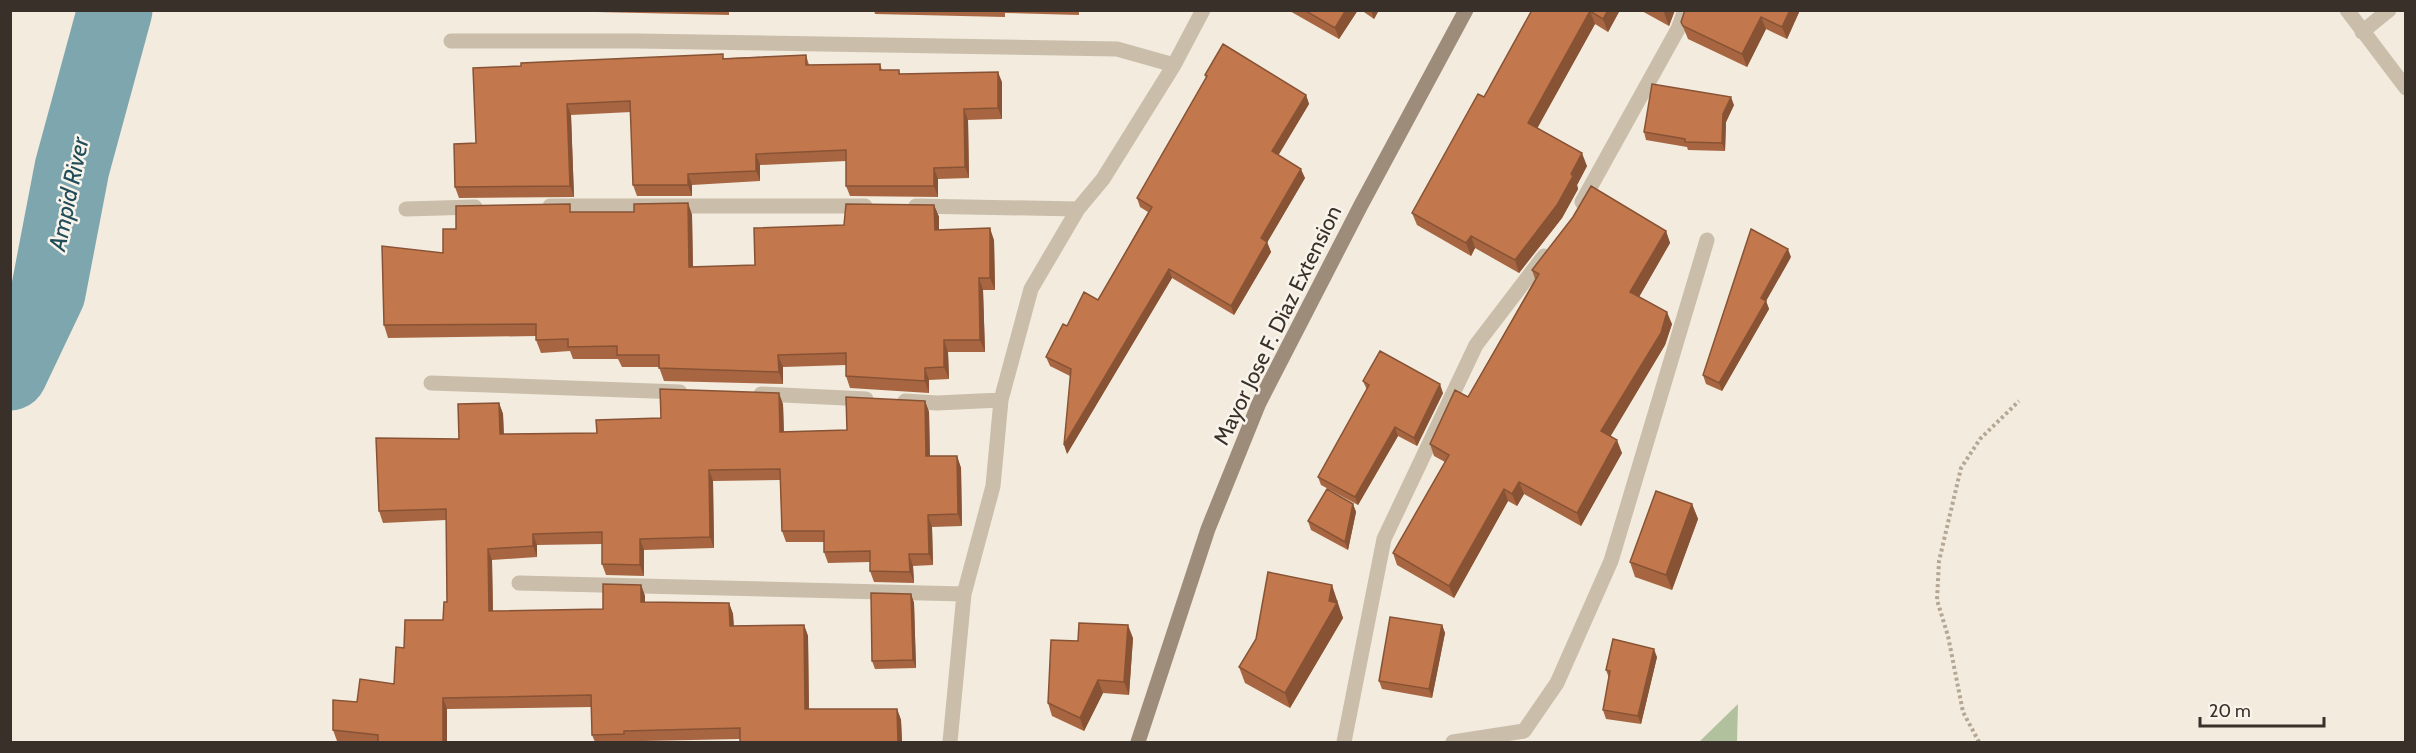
<svg xmlns="http://www.w3.org/2000/svg" width="2416" height="753" viewBox="0 0 2416 753" font-family="Cabin,sans-serif">
  <rect width="100%" height="100%" fill="#f2ebde"/>
  <path fill="#b1c19e" d="M1738,704L1737,742H1699Z"/>
  <g fill="none" stroke-linecap="round" stroke-linejoin="round">
    <path stroke="#7ea6ae" stroke-width="75" d="M10,373L48,293L72,168L115,10"/>
    <path stroke="#b6a794" stroke-width="4" stroke-dasharray="3 3" stroke-linecap="butt" d="M1979,742L1963,712L1948,636L1937,600L1939,561L1961,468L1980,439L2019,401"/>
    <path stroke="#cabdaa" stroke-width="15" d="M2347,10L2406,88
      M2362,32L2389,10
      M451,41H637L1117,49L1174,65
      M1582,202L1678,29L1685,10
      M550,206H865
      M916,206L1078,209
      M406,209L475,207
      M431,383L680,392
      M761,394L866,399
      M905,401L937,403L1001,400
      M519,583L964,594
      M950,742L964,594L993,486L1001,400L1031,289L1078,209L1103,179L1174,65L1203,10
      M1344,742L1384,539L1476,345L1544,256
      M1453,742L1524,731L1557,683L1611,561L1707,240"/>
    <path stroke="#9e8c7b" stroke-width="15" d="M1138,742L1208,529L1259,403L1361,205L1466,10"/>
  </g>
  <path fill="#a76641" d="M506,10H729V15Z
    M874,10H1079V15L1005,13V17L875,14Z
    M1288,10H1358L1339,39Z
    M1361,10H1379L1374,19Z
    M1532,10H1620L1608,32L1595,24L1537,128L1587,166L1577,185L1578,189L1562,218L1519,273L1475,248L1471,256L1417,225L1412,213L1484,97Z
    M1640,10H1675L1669,26Z
    M1685,10H1800L1787,39L1766,29L1747,67L1688,39L1681,22Z
    M806,55L809,65L880,64L882,70H899L900,74L1002,82V119L968,120L969,178L938,179V197L850,196L846,186V161L760,165V181L692,185V196H637L633,185L631,112L571,115L574,197L459,198L455,187L476,143L521,66Z
    M1205,75L1306,95L1309,104L1278,155L1305,178L1267,242L1271,252L1234,315L1172,278L1067,454L1070,376L1050,366L1046,357L1067,326L1098,300L1148,212L1140,207L1137,198L1206,78Z
    M1734,105L1726,122L1725,151L1688,150L1687,147L1646,140L1644,132Z
    M688,203L692,215L693,267L755,265L844,225L934,205L939,217V230L994,240L995,290H983L985,352H948L949,379L929,380V393L850,388L846,376V365L783,367V384L664,381L659,367H622L618,359H573L570,351L541,353L536,340V336L388,338L384,325L443,253L456,229L573,212H634Z
    M1666,231L1670,243L1639,297L1672,324L1665,345L1610,436L1622,453L1581,526L1524,494L1517,506L1508,501L1454,598L1397,565L1393,553L1445,462L1434,456L1430,444L1468,397L1535,279L1532,270Z
    M1791,257L1766,301L1769,309L1722,391L1706,384L1703,375Z
    M1363,381L1443,393L1417,446L1398,436L1358,505L1321,485L1318,477L1367,390Z
    M925,401L929,412L930,456H957L961,468L962,526L932,527L933,565L913,566L914,583L874,582L870,571V562L828,563L824,552V542H786L782,531L780,480L713,481L714,548L644,550V576L606,575L602,564V544L537,545V557L492,560L493,611L603,609L641,585L645,596V602L729,603L733,614L734,626L804,625L808,636L809,709H897L901,720L902,742H740V739L595,742L592,735V707L447,709V742H347L337,741L333,730L357,702L394,684L404,648L443,620L447,602L446,520L383,523L379,511L499,403L503,414L504,434L597,433L661,418L783,404L784,432L847,430Z
    M1353,504L1356,512L1348,550L1311,530L1308,521Z
    M1692,504L1698,519L1672,590L1635,577L1630,562Z
    M911,594L914,603L916,668L875,669L872,661Z
    M1338,600L1337,603L1343,618L1290,708L1245,683L1239,667Z
    M1442,625L1445,633L1432,698L1382,689L1379,681Z
    M1133,638L1129,695L1103,693L1084,731L1052,716L1048,703L1078,641Z
    M1657,657L1641,724L1606,719L1603,710L1609,678L1606,670Z"/>
  <path fill="#885335" d="M1346,10H1358L1339,39L1335,28Z
    M1371,10H1379L1374,19Z
    M1608,10H1620L1608,32L1603,19Z
    M1665,10H1675L1669,26L1664,13Z
    M1790,10H1800L1787,39L1782,27Z
    M1590,11L1595,24L1533,136L1528,123Z
    M1761,17L1766,29L1747,67L1742,54Z
    M998,72L1002,82V119L998,108Z
    M1306,95L1309,104L1275,161L1272,151Z
    M1731,97L1734,105L1726,122L1725,151L1722,143L1723,114Z
    M567,104L571,115L574,197L570,186Z
    M964,109L968,120L969,178L965,167Z
    M1582,153L1587,166L1577,185L1578,189L1562,218L1519,273L1515,260L1571,174Z
    M756,154L760,165V181L756,171Z
    M934,168L938,179V197L934,186Z
    M1301,169L1305,178L1264,248L1261,238Z
    M688,174L692,185V196L688,185Z
    M688,203L692,215L693,279L689,267Z
    M934,205L939,217V242L935,230Z
    M990,228L994,240L995,290L990,278Z
    M1666,231L1670,243L1635,304L1630,292Z
    M1471,236L1475,248L1471,256L1466,243Z
    M1267,242L1271,252L1234,315L1231,306Z
    M1788,249L1791,257L1766,301L1769,309L1722,391L1719,383L1761,298Z
    M1169,269L1172,278L1067,454L1064,445Z
    M979,278L983,290L985,352L980,340Z
    M1667,312L1672,324L1665,345L1606,444L1601,431Z
    M944,340L948,352L949,379L944,367Z
    M778,355L783,367V384L779,372Z
    M925,368L929,380V393L925,381Z
    M1440,384L1443,393L1417,446L1414,438Z
    M779,393L783,404L784,443L780,432Z
    M925,401L929,412L930,468L926,456Z
    M499,403L503,414L504,445L500,434Z
    M1395,427L1398,436L1358,505L1355,497Z
    M1617,440L1622,453L1581,526L1577,513Z
    M957,456L961,468L962,526L958,514Z
    M709,470L713,481L714,548L710,537Z
    M1519,482L1524,494L1517,506L1512,494Z
    M1504,489L1508,501L1454,598L1449,586Z
    M1353,504L1356,512L1348,550L1345,542Z
    M1692,504L1698,519L1672,590L1666,575Z
    M928,515L932,527L933,565L929,554Z
    M533,534L537,545V557L533,546Z
    M640,539L644,550V576L640,565Z
    M488,549L492,560L493,623L489,611Z
    M909,554L913,566L914,583L910,572Z
    M641,585L645,596V613L641,602Z
    M1332,585L1343,618L1290,708L1285,693L1329,601Z
    M911,594L914,603L916,668L913,660Z
    M729,603L733,614L734,637L730,626Z
    M804,625L808,636L809,720L805,709Z
    M1128,625L1133,638L1129,695L1124,682Z
    M1442,625L1445,633L1432,698L1429,689Z
    M1654,649L1657,657L1641,724L1638,716Z
    M1098,680L1103,693L1084,731L1080,718Z
    M443,698L447,709V742H443Z
    M897,709L901,720L902,742H898Z"/>
  <path fill="#c2774c" stroke="#885335" stroke-width="1.5" d="M1304,10H1346L1335,28Z
    M1532,10H1608L1603,19L1590,11L1528,123L1582,153L1571,174L1573,176L1557,205L1515,260L1471,236L1466,243L1412,213L1478,94L1484,97Z
    M1685,10H1790L1782,27L1761,17L1742,54L1683,26L1681,22Z
    M1223,44L1306,95L1272,151L1301,169L1261,238L1267,242L1231,306L1169,269L1064,445L1071,369L1046,357L1063,324L1067,326L1084,292L1098,300L1152,207L1137,198L1207,76L1205,75Z
    M723,54V59L806,55V65L880,64V70H899V74L998,72V108L964,109L965,167L934,168V186H846V150L756,154V171L688,174V185H633L630,101L567,104L570,186L455,187L454,144L476,143L473,68L521,66V63Z
    M1652,84L1731,97L1723,114L1722,143L1685,142V139L1644,132Z
    M1591,186L1666,231L1630,292L1667,312L1661,333L1601,431L1617,440L1577,513L1519,482L1512,494L1504,489L1449,586L1393,553L1449,455L1430,444L1455,390L1468,397L1539,274L1532,270L1573,217Z
    M688,203L689,267L755,265L754,228L844,225L846,204L934,205L935,230L990,228V278H979L980,340H944V367L925,368V381L846,376V353L778,355L779,372L659,368V355H617V346L568,347V339L536,340V324L384,325L382,246L443,253V229H456V206L570,204V212H634V204Z
    M1751,229L1788,249L1761,298L1766,301L1719,383L1703,375Z
    M1380,351L1440,384L1414,438L1395,427L1355,497L1318,477L1369,385L1363,381Z
    M660,389L779,393L780,432L847,430L846,397L925,401L926,456H957L958,514L928,515L929,554H909L910,572L870,571V551L824,552V531H782L780,469L709,470L710,537L640,539V565L602,564V532L533,534V546L488,549L489,611L603,609V584L641,585V602L729,603L730,626L804,625L805,709H897L898,742H740V728L624,731V734L592,735L591,695L443,698V742H378V735L333,730V700L357,702L360,679L394,684L396,647L404,648L405,620H443L444,602H447L446,509L379,511L376,438L459,439L458,404L499,403L500,434L597,433L596,420L661,418Z
    M1327,489L1353,504L1345,542L1308,521Z
    M1656,491L1692,504L1666,575L1630,562Z
    M1268,572L1332,585L1329,601L1337,603L1285,693L1239,667L1256,639Z
    M871,593L911,594L913,660L872,661Z
    M1390,617L1442,625L1429,689L1379,681Z
    M1079,623L1128,625L1124,682L1098,680L1080,718L1048,703L1051,640L1078,641Z
    M1613,639L1654,649L1638,716L1603,710L1610,671L1606,670Z"/>
  <g text-anchor="middle" stroke-width="5" stroke-linejoin="round" paint-order="stroke">
    <g font-size="22" fill="#383029" stroke="#f9f4eb">
      <text transform="translate(1277 325) rotate(-64)" y="8">Mayor Jose F. Diaz Extension</text>
    </g>
    <g font-size="24" font-style="italic" fill="#204d58" stroke="#f9f4eb">
      <text transform="translate(69 194) rotate(-78)" y="8">Ampid River</text>
    </g>
  </g>
  <rect width="2416" height="753" fill="none" stroke="#383029" stroke-width="24"/>
  <path d="M2200 717v9h124v-9" fill="none" stroke="#383029" stroke-width="3"/>
  <text x="2209" y="717" font-size="18" fill="#383029" stroke="#f9f4eb" stroke-width="4.5" paint-order="stroke">20 m</text>
</svg>
